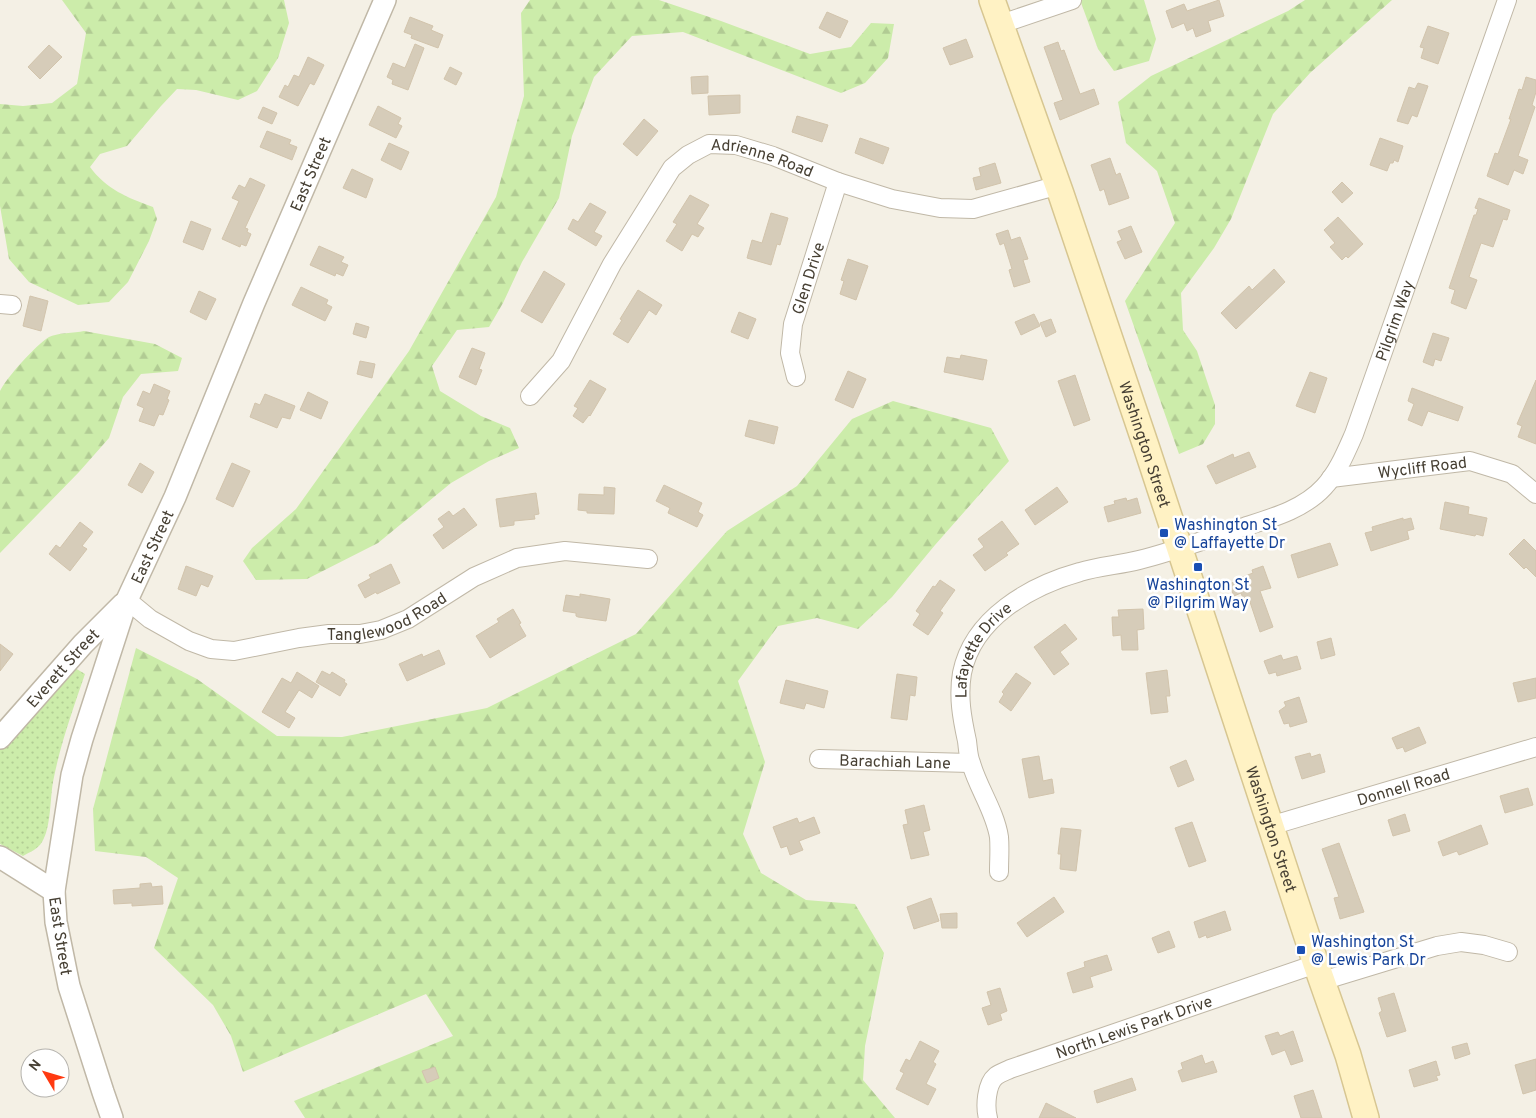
<svg xmlns="http://www.w3.org/2000/svg" width="1536" height="1118" viewBox="0 0 1536 1118" font-family="Overpass,sans-serif">
  <defs>
    <pattern id="forest-firs" width="22" height="20" patternUnits="userSpaceOnUse" patternTransform="scale(1.25)"><rect width="22" height="20" fill="#ccecaa"/><path d="M5 1l3.5 6h-7zM16 11l3.5 6h-7z" fill="#b1cb93"/></pattern>
    <pattern id="park-dots" width="8" height="8" patternUnits="userSpaceOnUse" patternTransform="scale(1.25)"><rect width="8" height="8" fill="#ccecaa"/><path d="M2 2h.1M6 6h.1" fill="none" stroke="#b1cb93" stroke-width="1.8" stroke-linecap="round"/></pattern>
  </defs>
  <rect width="100%" height="100%" fill="#f4f0e5"/>
  <path fill="url(#forest-firs)" d="M62,0H284L289,23L278,58L257,91L238,100L196,90L177,89L161,106L127,146L100,154L90,167C106,189 128,198 153,207L157,219L149,241L128,282L109,302L78,305L29,282L9,259L0,206V104L23,106L52,103L77,84L86,33Z
    M530,0H659L721,21L810,54L851,47L871,23L894,24L888,58L865,83L841,93L683,32L632,36L594,77L572,136L559,198L522,262L503,303L489,327L457,330L432,366L440,391L481,416L510,428L519,448L489,461L451,483L378,543L307,579L256,580L243,561L252,548L296,509L409,351L496,197L524,96L521,13Z
    M1080,0H1144L1156,39L1149,61L1114,71L1098,49Z
    M1305,0H1392L1310,73L1273,114L1231,219L1214,248L1181,293L1183,330L1197,351L1215,405V424L1203,444L1179,454L1125,301L1175,223L1157,171L1126,143L1118,102L1151,76L1288,11Z
    M84,331L155,344L182,358L178,371L141,374L123,397L109,438L79,472L0,553V391C7,377 36,345 49,337C56,333 75,333 84,331Z
    M893,401L991,428L1009,461L935,545L892,597L858,629L817,618L778,626L738,681L765,762L743,834L761,873L806,900L855,904L884,953L865,1046L863,1080L895,1118H305L294,1101L453,1036L426,994L243,1072L231,1036L213,1005L154,948L178,878L146,857L95,851L93,809L136,648L197,679L277,736L342,737L487,708L636,634L727,531L797,486L852,419Z"/>
  <path fill="url(#park-dots)" d="M75,668L85,674C73,709 60,745 53,782C50,799 51,828 42,842C38,849 30,852 23,856L0,844V748L59,681Z"/>
  <path fill="#d6ccb9" stroke="#d2c4ac" d="M1219,0L1224,16L1208,21L1211,31L1196,37L1193,28L1187,31L1184,23L1172,28L1166,11L1184,4L1187,11Z
    M827,12L848,21L840,38L819,28Z
    M410,17L433,26L431,30L443,35L438,48L411,38L412,35L404,32Z
    M1428,26L1449,33L1438,64L1421,58L1424,48L1420,47Z
    M966,39L973,57L950,65L943,48Z
    M1058,42L1061,51L1064,50L1080,94L1094,89L1099,104L1060,120L1054,103L1063,100L1044,47Z
    M415,44L424,48L408,90L392,84L393,80L387,77L393,63L405,68Z
    M49,45L62,57L40,79L28,67Z
    M308,57L324,65L314,85L310,83L298,106L279,97L285,85L288,87L294,75L299,77Z
    M450,67L462,73L456,85L444,79Z
    M708,76V93L692,94L691,77Z
    M1526,77L1536,80V92L1532,105L1535,107L1518,156L1528,160L1523,174L1514,170L1508,185L1487,176L1495,153L1498,154L1511,119H1509L1519,89L1522,90Z
    M1418,83L1428,86L1417,117L1412,115L1408,124L1397,121L1409,87L1415,89Z
    M740,95V113L709,115L708,96Z
    M378,106L401,118L398,124L402,126L396,138L369,125Z
    M263,107L277,113L272,124L258,118Z
    M797,116L828,125L822,142L792,132Z
    M644,119L658,131L637,156L623,144Z
    M267,131L291,140L289,144L297,147L292,160L260,147Z
    M860,138L889,148L883,164L855,153Z
    M1380,138L1403,146L1398,162L1394,160L1393,163H1390L1387,171L1370,165Z
    M389,143L409,152L401,170L381,160Z
    M1110,158L1116,175L1120,173L1129,198L1109,205L1104,189L1100,191L1091,165Z
    M995,163L1001,183L976,190L973,178L981,176L979,168Z
    M352,169L373,179L366,198L343,188Z
    M250,178L265,185L245,228L248,229L247,232L251,234L246,246L241,244L240,247L222,239L239,201L232,198L239,185L245,188Z
    M1342,182L1353,193L1342,203L1332,192Z
    M690,195L709,205L697,224L704,228L698,237L692,234L682,251L666,241L677,224L673,222Z
    M1479,198L1510,210L1507,220L1503,219L1493,247L1481,243L1469,277L1477,280L1466,309L1451,303L1455,290L1449,288L1474,215H1476L1478,209L1475,208Z
    M590,203L606,212L594,232L602,236L596,246L568,229L573,219L578,222Z
    M771,213L788,218L780,245L777,244L771,265L747,258L752,240L762,243Z
    M1338,217L1363,244L1348,258L1346,256L1342,260L1330,247L1335,243L1324,230Z
    M191,221L211,229L203,250L183,242Z
    M1131,226L1142,252L1125,259L1117,242L1122,240L1118,231Z
    M1008,230L1011,240L1020,237L1028,259L1023,260L1030,282L1014,287L1009,270L1012,269L1004,243L1000,245L996,234Z
    M319,246L344,257L341,262L348,265L343,276L336,273L335,276L310,265Z
    M848,259L868,266L856,300L840,294L844,281L841,280Z
    M1274,269L1285,282L1236,329L1221,313L1249,286L1252,290Z
    M544,271L565,284L542,323L521,311Z
    M301,287L328,300L326,304L332,307L325,321L292,305Z
    M638,290L662,305L656,315L649,310L628,343L613,334L622,320L620,319Z
    M199,291L216,299L206,320L190,312Z
    M30,296L48,301L41,331L23,326Z
    M739,312L756,319L748,339L731,332Z
    M1034,314L1040,326L1021,335L1015,322Z
    M1051,319L1056,332L1046,337L1040,323Z
    M356,323L369,327L366,338L353,334Z
    M1433,333L1449,338L1441,361L1435,359L1433,366L1423,362Z
    M472,348L485,353L479,369L482,370L476,385L459,377Z
    M961,355L987,360L983,380L944,372L947,357L960,359Z
    M360,361L375,364L372,378L357,374Z
    M848,371L866,379L853,408L835,400Z
    M1310,372L1327,378L1315,413L1296,406Z
    M1075,375L1090,420L1074,426L1058,381Z
    M590,380L606,389L590,416L589,415L583,423L573,416L578,408L574,406Z
    M1536,380V444L1518,437L1522,426L1517,424Z
    M154,384L170,391L167,399L169,400L163,415L159,414L154,426L139,421L144,408L137,405L143,391L150,394Z
    M1412,388L1463,407L1458,421L1428,411L1422,426L1408,420L1414,404L1408,401Z
    M308,392L328,402L321,419L300,410Z
    M265,394L295,406L290,419L282,417L277,428L250,417L255,403L260,405Z
    M749,420L778,427L774,444L745,436Z
    M1249,452L1256,467L1216,484L1207,466L1233,454L1234,458Z
    M140,463L154,472L142,493L128,485Z
    M232,463L250,471L233,507L216,499Z
    M664,485L702,503L698,512L703,515L697,527L668,513L670,508L656,501Z
    M604,487L615,488L614,514L587,513V511L578,510L579,494L604,495Z
    M1057,487L1068,502L1035,525L1025,510Z
    M536,493L539,514L534,515L535,519L514,521V525L500,527L496,499Z
    M1126,498L1127,501L1137,498L1141,513L1108,522L1104,507L1115,504L1114,501Z
    M1445,502L1469,507L1468,514L1487,518L1483,536L1476,534L1475,536L1440,529Z
    M464,508L477,525L443,549L433,535L444,527L438,519L449,511L453,516Z
    M1403,518V520L1411,518L1414,529L1407,531L1409,539L1371,551L1365,533L1373,531L1372,527Z
    M1002,521L1019,544L1006,553L1008,555L985,571L973,555L984,547L978,539Z
    M80,522L93,532L82,546L87,549L70,571L49,554L56,545L60,548Z
    M1524,539L1536,551V577L1526,567L1524,569L1509,554Z
    M1330,543L1338,565L1298,578L1291,555Z
    M391,564L400,583L377,594L376,592L365,598L358,585L371,578L369,575Z
    M186,566L213,576L208,587L201,584L196,596L178,589Z
    M1263,566L1271,588L1260,591L1273,627L1260,632L1248,596L1243,598L1241,593L1234,596L1229,584L1237,581V579L1253,573L1252,570Z
    M940,580L955,590L940,611L943,613L928,635L913,625L920,614L916,611L933,586L935,587Z
    M580,594L610,599L606,621L578,617L576,616V613L563,611L566,595L580,597Z
    M513,609L521,623L519,624L526,636L490,658L476,636L499,622L497,619Z
    M1143,609L1144,629L1137,630L1138,650H1122L1121,635L1113,636L1112,617H1119L1118,610Z
    M1065,624L1077,639L1060,652L1069,664L1054,675L1034,647Z
    M1331,638L1335,655L1321,659L1317,642Z
    M0,644L13,654L0,671Z
    M439,650L445,664L407,681L399,664L422,654L423,657Z
    M1281,655L1283,660L1297,656L1301,669L1277,676L1276,672L1269,674L1264,661Z
    M1167,670L1170,696H1166L1168,712L1151,714L1146,673Z
    M322,671L330,675L332,672L345,680L344,682L347,684L340,696L316,682Z
    M297,672L319,686L312,698L299,690L285,712L295,718L289,728L262,712L282,678L291,683Z
    M1016,673L1031,683L1011,711L999,702L1004,694L1002,692Z
    M897,674L917,677L915,696L910,695L907,720L891,718Z
    M1536,678V698L1518,702L1513,683Z
    M786,680L828,691L824,708L806,703L804,709L780,703Z
    M1299,697L1307,722L1290,727L1289,723L1284,724L1279,711L1286,706L1284,702Z
    M1419,727L1426,743L1405,752L1403,747L1397,749L1392,738Z
    M1310,753L1311,757L1320,754L1325,772L1302,779L1295,757Z
    M1039,756L1043,781L1052,779L1054,793L1029,798L1022,759Z
    M1186,760L1194,780L1178,787L1170,767Z
    M1528,788L1533,805L1505,813L1500,796Z
    M924,805L930,830L923,832L929,855L911,859L903,825L908,824L905,810Z
    M1405,814L1410,831L1393,836L1388,820Z
    M814,817L820,833L799,841L803,850L790,855L787,846L781,848L773,827L797,818L799,823Z
    M1192,822L1206,861L1189,867L1175,828Z
    M1481,825L1488,844L1459,855L1457,851L1443,856L1438,842Z
    M1061,828L1081,830L1076,871L1060,869L1061,854H1058Z
    M1339,843L1364,912L1340,919L1334,898L1339,897L1322,849Z
    M151,883L152,887L162,886L163,904L132,906V903L114,904L113,890L140,888V884Z
    M1054,897L1064,912L1027,937L1017,923Z
    M931,898L939,921L914,929L907,907Z
    M1225,911L1231,930L1207,938L1206,935L1199,938L1194,922Z
    M957,913V928H942L940,914Z
    M1169,931L1175,947L1158,953L1152,938Z
    M1107,955L1112,970L1090,977L1093,987L1073,993L1067,973L1085,967L1084,962Z
    M1000,988L1007,1011L1000,1014L1002,1020L988,1025L982,1008L991,1005L987,992Z
    M1394,993L1406,1031L1387,1037L1379,1013L1382,1011L1378,998Z
    M1293,1031L1303,1061L1291,1065L1285,1050L1272,1055L1265,1036L1278,1032L1280,1036Z
    M920,1041L939,1051L933,1062L936,1064L926,1084L936,1089L928,1105L896,1089L904,1073L900,1071L906,1059L910,1061Z
    M1467,1043L1470,1054L1455,1059L1452,1047Z
    M1202,1055L1205,1064L1213,1061L1217,1072L1182,1082L1178,1071L1183,1069L1181,1063Z
    M1536,1059V1090L1523,1094L1515,1065Z
    M1436,1061L1440,1075L1436,1076L1438,1080L1414,1087L1409,1070Z
    M435,1067L439,1078L427,1083L422,1071Z
    M1132,1078L1136,1090L1097,1103L1094,1091Z
    M1313,1090L1322,1118H1301L1294,1096Z
    M1046,1103L1076,1118H1039Z"/>
  <g fill="none" stroke-linecap="round" stroke-linejoin="round">
    <g stroke="#c0b8a7" stroke-width="20">
      <g id="minor">
        <path d="M1001,24L1072,0"/>
        <path d="M0,304L12,305"/>
        <path id="s1" d="M796,377L790,353L793,324L838,182"/>
        <path id="s2" d="M530,396L561,361L612,264L672,168L688,155L709,144L736,145L773,156L838,182L892,199L940,208L973,209L1059,185"/>
        <path id="s3" d="M1331,478L1470,461L1512,474L1536,494"/>
        <path id="s4" d="M127,600L150,619L189,641L211,649L234,651L299,638L329,634H360L381,630L408,619L474,577L517,558L565,551L648,559"/>
        <path id="s5" d="M819,759L970,763"/>
        <path id="s6" d="M1270,826L1536,747"/>
        <path id="s7" d="M999,872C999,860 1000,848 999,837C995,811 978,788 971,763C968,756 968,748 967,741C962,718 958,697 962,673C973,618 1030,586 1080,572C1099,566 1120,565 1139,560C1175,551 1209,538 1244,527C1272,518 1304,509 1324,487C1338,472 1346,452 1354,434L1507,0"/>
        <path d="M1322,981L1437,946L1461,942L1484,945L1508,952"/>
        <path id="s8" d="M988,1118C985,1107 986,1084 996,1076C1000,1073 1006,1071 1010,1069L1316,964"/>
      </g>
    </g>
    <g stroke="#c0b8a7" stroke-width="24">
      <g id="tertiary">
        <path id="s9" d="M0,738L83,644L123,604"/>
        <path d="M0,857L54,891"/>
        <path id="s10" d="M112,1118L103,1092L69,986L56,922L54,891L72,775L82,739L127,600L175,497L254,303L385,0"/>
      </g>
    </g>
    <g stroke="#d7c691" stroke-width="28">
      <g id="secondary">
        <path id="s11" d="M992,0L1061,194L1146,446L1316,964L1348,1055L1366,1118"/>
      </g>
    </g>
    <use href="#minor" stroke="#fff" stroke-width="18"/>
    <use href="#tertiary" stroke="#fff" stroke-width="21"/>
    <use href="#secondary" stroke="#fff2c4" stroke-width="25"/>
  </g>
  <g fill="#1a4fb4" stroke="#fff" stroke-width="2">
    <rect x="1159" y="528" width="10" height="10" rx="2.5"/>
    <rect x="1193" y="562" width="10" height="10" rx="2.5"/>
    <rect x="1296" y="945" width="10" height="10" rx="2.5"/>
  </g>
  <g text-anchor="middle" stroke-width="5" stroke-linejoin="round" paint-order="stroke">
    <g font-size="16" fill="#474034" stroke="#fff">
      <text dy="6" stroke="none"><textPath href="#s2" startOffset="369">Adrienne Road</textPath></text>
      <text dy="6" stroke="none"><textPath href="#s10" startOffset="1000">East Street</textPath></text>
      <text dy="6" stroke="none"><textPath href="#s1" startOffset="102">Glen Drive</textPath></text>
      <text dy="6" stroke="none"><textPath href="#s7" startOffset="811">Pilgrim Way</textPath></text>
      <text dy="6" stroke="none"><textPath href="#s11" startOffset="470">Washington Street</textPath></text>
      <text dy="6" stroke="none"><textPath href="#s3" startOffset="92">Wycliff Road</textPath></text>
      <text dy="6" stroke="none"><textPath href="#s10" startOffset="595">East Street</textPath></text>
      <text dy="6" stroke="none"><textPath href="#s4" startOffset="279">Tanglewood Road</textPath></text>
      <text dy="6" stroke="none"><textPath href="#s7" startOffset="235">Lafayette Drive</textPath></text>
      <text dy="6" stroke="none"><textPath href="#s9" startOffset="94">Everett Street</textPath></text>
      <text dy="6" stroke="none"><textPath href="#s5" startOffset="76">Barachiah Lane</textPath></text>
      <text dy="6" stroke="none"><textPath href="#s6" startOffset="139">Donnell Road</textPath></text>
      <text dy="6" stroke="none"><textPath href="#s11" startOffset="875">Washington Street</textPath></text>
      <text transform="translate(61 936) rotate(81)" y="6">East Street</text>
      <text dy="6" stroke="none"><textPath href="#s8" startOffset="191">North Lewis Park Drive</textPath></text>
    </g>
    <g font-size="16" fill="#164399" stroke="#fff" text-anchor="start">
      <text x="1174" y="530">Washington St<tspan x="1174" dy="18">@ Laffayette Dr</tspan></text>
      <text x="1198" y="590" text-anchor="middle">Washington St<tspan x="1198" dy="18">@ Pilgrim Way</tspan></text>
      <text x="1311" y="947">Washington St<tspan x="1311" dy="18">@ Lewis Park Dr</tspan></text>
    </g>
  </g>
  <g transform="translate(45 1073) rotate(308)"><circle r="24" fill="#ffffff" stroke="#b5b3ae"/>
  <path d="M0-4L9 19L0 12L-9 19Z" fill="#ff3a11"/>
  <text y="-8" font-size="14" font-weight="bold" text-anchor="middle" fill="#474034">N</text>
  </g>
</svg>
